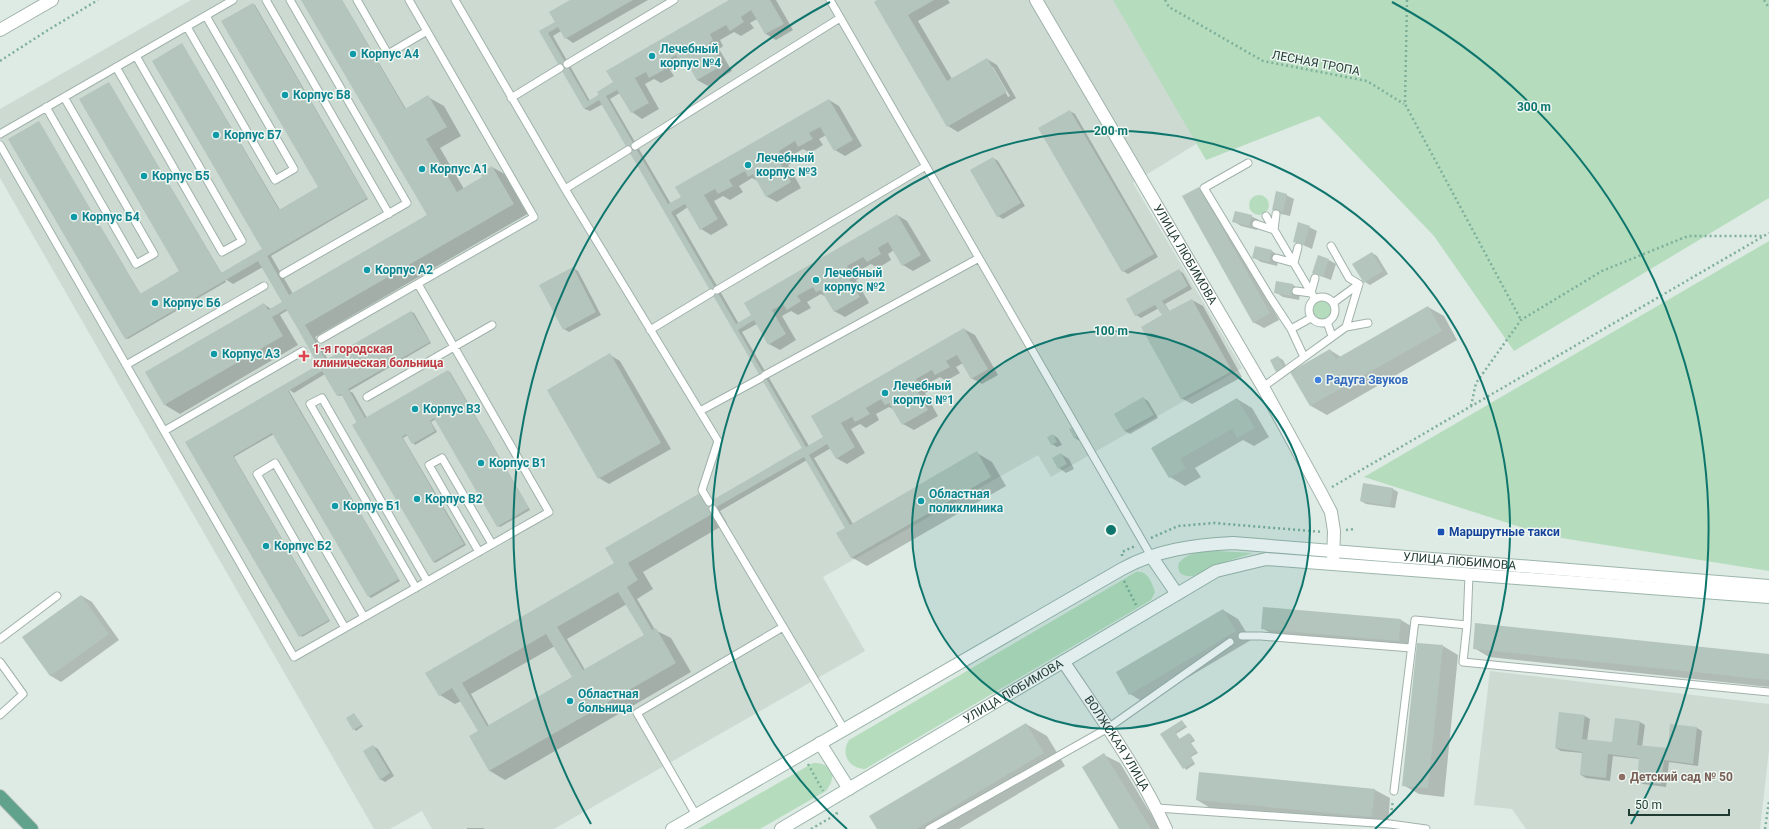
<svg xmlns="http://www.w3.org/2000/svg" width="1769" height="829" viewBox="0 0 1769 829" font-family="Roboto,sans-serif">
  <rect width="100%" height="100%" fill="#deeae4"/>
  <path fill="#ccdad2" d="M191,0H1131L1209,136L1133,183L1242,368L1051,477L1038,455L823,577L865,651L554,829H432L422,811L390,829H374L0,178V109Z
    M1490,671L1769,704V750L1760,829H1526L1512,809L1474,805Z"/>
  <path fill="#b5ddbd" d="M1113,0H1769V198L1514,351L1434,236L1319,116L1206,160Z
    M1249 205a10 10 0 1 1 20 0a10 10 0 1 1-20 0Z
    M1769,241V571L1549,536L1364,477Z
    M1312 310a10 10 0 1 1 20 0a10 10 0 1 1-20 0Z
    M1217,551L1253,553L1224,562L1193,576C1183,577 1176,573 1179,563C1189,551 1203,552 1217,551Z
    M1136,572C1147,570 1152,582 1155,592L1151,600L865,769C849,768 840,755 849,740Z
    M813,763C823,763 827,765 833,773L831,783L826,791L760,829H698Z"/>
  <path fill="#0003" fill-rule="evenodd" d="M303,0H342L406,109L428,97L444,106L461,136L440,148L464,189L483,178L492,167L508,176L529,213L315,337L328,360L411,312L414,313L431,343L349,391L353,393L367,418L448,371L450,372L530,510L500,527L498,526L436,419L431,422L437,432L415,445L408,435L403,438L466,545L435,563L433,561L342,395L340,396L337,395L325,374L294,393L288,389L400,581L371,598L369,596L274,434L234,457L330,621L302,637L187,442L319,365L288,310L280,315L298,345L180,414L165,405L264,304L271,309L283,302L263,267L233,284L225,279L226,282L128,339L125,338L39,123L141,295L181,272L109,83L222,274L265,252L182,44L280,210L319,187L253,4L255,5L368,199L271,256L293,294L428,215Z
    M572,0H648L573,43L566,38L561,31L553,36L590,101L731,0H776L793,30L776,40L766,34L757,19L750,23L754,28L741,36L734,32L720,40L723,46L719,49L732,71L708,86L697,80L689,65L684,62L670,70L674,76L661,83L654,79L645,84L659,109L642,119L632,112L620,93L610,99L671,204L829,100L839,106L862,146L845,156L835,150L826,135L819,139L823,145L810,153L803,149L789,157L792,163L788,165L801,188L777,202L766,196L758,181L752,178L739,186L743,192L730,200L723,196L714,201L728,225L711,235L701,229L688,207L676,215L739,324L897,215L907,221L931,261L913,271L903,265L894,250L888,254L891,260L878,268L871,264L857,272L860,278L856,280L869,303L845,317L834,311L826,297L821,294L807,302L811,308L798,315L791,311L782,316L796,340L780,350L769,344L757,324L742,332L809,446L824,437L812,417L964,329L975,335L998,375L982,384L971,378L963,363L956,367L960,373L946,381L940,377L925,385L929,391L925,393L938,416L914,430L903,424L895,410L889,407L876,414L879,420L866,428L860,424L851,429L865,453L847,464L836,458L831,448L814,458L853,524L977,453L992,462L1006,486L867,566L851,557L847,528L807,460L720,511L727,523L643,572L653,589L637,599L655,630L671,638L691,672L505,780L490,771L470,737L479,732L461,701L455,704L440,695L615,564L700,494L712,501L803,448L603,104L590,111L585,109L540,31L556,22ZM627,604L645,635L585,670L567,639ZM555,646L573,677L489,726L471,694Z
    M879,0H948L950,3L918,21L952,79L987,59L997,65L1016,98L958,132L948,126ZM991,67H993L1010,96L1008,97Z
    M1070,111L1075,114L1158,257L1128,274L1123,271Z
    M993,158L998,161L1025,206L1003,219L998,216Z
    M1199,188L1210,194L1279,320L1264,328L1253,322Z
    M1286,195L1294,199L1290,216L1281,214L1273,209Z
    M1251,216L1259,220L1257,230L1241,226L1233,221Z
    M1309,227L1317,231L1312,249L1294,241Z
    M1272,251L1279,256L1277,266L1261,262L1253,257Z
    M1372,253L1377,256L1388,274L1370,285L1365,282Z
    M1329,260L1336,264L1331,280L1313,273Z
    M573,268L578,271L601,315L569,332L564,329Z
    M1178,270L1183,273L1192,289L1165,304L1170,312L1192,300L1203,306L1242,377L1192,404L1181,398L1164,315L1159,308L1141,318L1136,315Z
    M1277,282L1293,285L1301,290L1299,300L1283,297L1275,292Z
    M1428,307L1444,316L1457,340L1327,415L1311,406L1292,372L1330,350L1341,357Z
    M610,355L620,361L671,449L609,484L599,478Z
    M1278,357L1283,360L1288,370L1282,374L1277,371Z
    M1143,398L1148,401L1158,418L1130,434L1125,431L1116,414Z
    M1237,399L1252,408L1269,437L1254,446L1243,440L1195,468L1201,477L1185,486L1170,477L1152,448Z
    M1070,430L1083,438L1080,441L1075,438Z
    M1053,435L1058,438L1062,445L1057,447L1052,444Z
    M1061,454L1069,459L1074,469L1066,473L1059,468Z
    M1393,489L1398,492L1395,508L1366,504L1361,501Z
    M82,596L92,602L119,640L61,682L51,676L23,638Z
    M1223,610L1238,619L1251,640L1145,703L1130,694Z
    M1401,620L1416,629L1414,649L1278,637L1262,628Z
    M1443,646L1458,655L1444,797L1419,794L1403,785Z
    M1474,648L1769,655V687L1489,657Z
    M354,714L363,726L356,731L354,729Z
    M1585,716L1590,719L1587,741L1613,743L1640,722L1645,725L1642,747L1669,749L1697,728L1702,731L1698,766L1669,762L1666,787L1643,784L1638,781L1640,759L1613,756L1610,781L1586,778L1581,775L1583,753L1561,751L1556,748Z
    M1182,721L1187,727L1176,734L1180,740L1189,734L1191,735L1195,741L1191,743L1198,753L1191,757L1195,764L1186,770L1162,734Z
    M1026,724L1047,736L1065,766L959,829H878Z
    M373,746L378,749L394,776L385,782L380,779Z
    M1104,755L1120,763L1160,829H1120Z
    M1375,790L1390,798L1388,825L1212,809L1197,800Z
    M467,828H483L485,829H467Z"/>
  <path fill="#b3c5bc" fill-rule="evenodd" d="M301,0H342L405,109L428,95L447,127L426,139L457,192L482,177L480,173L492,166L514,204L305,325L326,360L411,311L430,342L348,389L365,418L448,370L529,508L497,527L434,418L430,421L435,431L412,444L406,434L402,437L464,544L433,562L352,425L357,422L341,394L337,396L322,371L288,391L399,579L368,597L272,433L233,456L329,620L299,637L185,442L318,365L298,329L286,309L272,317L283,336L164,405L145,372L264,303L268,310L282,302L258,261L125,339L8,139L39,121L140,294L179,271L79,99L109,82L221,273L262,249L152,61L182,43L279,210L318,187L221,21L253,3L367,198L267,256L289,295L427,215Z
    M570,0H633L565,39L558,27L548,33L588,101L599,95L597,92L613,82L606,71L729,0H770L784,24L765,34L751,10L741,17L744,22L730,31L726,25L710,34L713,40L709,43L723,65L697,80L684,58L679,61L676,55L660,64L664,70L649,78L646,72L635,78L649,103L631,113L617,90L606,96L668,204L681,197L675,187L829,99L853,140L834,151L820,127L809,133L813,139L798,147L795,141L779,151L782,157L778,159L791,182L766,197L753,174L748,177L745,171L729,180L733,186L718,194L715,189L704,195L718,219L700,230L685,204L671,212L736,324L751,315L744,303L897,214L921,255L902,266L888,242L878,248L881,254L867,262L863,257L847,266L850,272L846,274L860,297L834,312L821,290L816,292L813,287L797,296L801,301L787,310L783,304L772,310L786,334L768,345L754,320L738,330L806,447L823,437L811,416L964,328L988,369L971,379L957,355L946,361L950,367L935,375L932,370L916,379L919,385L915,387L928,410L902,425L889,403L885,405L881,399L866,408L870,414L855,422L852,417L841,423L855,447L836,459L827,444L809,455L850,525L977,451L991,477L851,558L836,533L845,528L804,457L713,509L710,511L712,514L628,563L638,580L627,587L652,630L656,628L676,663L489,771L469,736L478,731L452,688L439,696L425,673L614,563L605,548L700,493L706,504L802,448L599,100L584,109L539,31L555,22L549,12ZM618,592L644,635L583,670L557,627ZM546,634L572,677L487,726L462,683Z
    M877,0H934L908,15L947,81L987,58L1007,92L947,127L874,2Z
    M1070,110L1154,254L1122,272L1038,128Z
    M993,157L1021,203L997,217L970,170Z
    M1199,187L1270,313L1253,323L1182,196Z
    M1276,191L1287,194L1283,212L1272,210Z
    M1235,211L1252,215L1249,226L1232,222Z
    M1298,222L1310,226L1304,245L1293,242Z
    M1255,246L1272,250L1269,262L1252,258Z
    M1372,252L1383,271L1364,283L1352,264Z
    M1318,255L1329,259L1323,277L1312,273Z
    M573,267L596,312L563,330L539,285Z
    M1179,269L1188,286L1162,301L1169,311L1192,299L1232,371L1181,399L1141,327L1162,315L1155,305L1135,316L1126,299Z
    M1276,281L1293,284L1291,296L1274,293Z
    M1428,306L1442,331L1310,406L1290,372L1330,349L1336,359Z
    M610,353L661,443L598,479L547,390Z
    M1278,356L1284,367L1276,372L1270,360Z
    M1143,397L1154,415L1124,431L1114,414Z
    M1237,398L1255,428L1237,438L1232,429L1180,459L1186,468L1169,478L1151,448Z
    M1074,427L1079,436L1074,438L1069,429Z
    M1053,434L1057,442L1051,445L1047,437Z
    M1061,453L1067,464L1058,469L1052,458Z
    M1363,483L1393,488L1390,506L1360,501Z
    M81,595L109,634L50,676L22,637Z
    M1263,607L1401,619L1399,641L1261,629Z
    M1223,609L1236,631L1129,695L1116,672Z
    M1475,623L1769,654V680L1473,649Z
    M1417,643L1443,645L1428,788L1402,786Z
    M1559,712L1585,715L1582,739L1612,742L1615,718L1640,721L1637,745L1668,748L1670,724L1697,727L1693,764L1664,760L1661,784L1637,782L1639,758L1608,754L1606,778L1580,775L1582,752L1555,748Z
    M354,713L362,725L353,730L346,718Z
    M1182,720L1185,726L1175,732L1179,739L1189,733L1194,739L1190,742L1196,752L1190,756L1194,762L1183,769L1160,734Z
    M1026,723L1044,753L916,829H877L869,816Z
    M373,745L390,773L380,780L363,751Z
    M1104,753L1151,829H1119L1082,767Z
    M1199,772L1375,789L1372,817L1196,800Z"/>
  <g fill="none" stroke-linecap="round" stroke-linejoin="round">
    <g stroke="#a1b2ab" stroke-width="9">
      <path id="lane" d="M266,0L389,214
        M357,0L388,54L427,31
        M455,0L565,189L718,441L702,490L709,502
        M830,0L1151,556
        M187,27L275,180L294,169L206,16
        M567,64L674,0
        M116,67L222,252L242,241L136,56
        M511,98L560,68
        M46,107L136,264L154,254L64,97
        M0,134L233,0
        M0,145L164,431L303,351
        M635,146L840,18
        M1248,163L1204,188L1270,297L1291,329L1304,357
        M565,189L628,150
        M1266,216L1315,299
        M1256,224L1274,230L1276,214
        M1331,246L1349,278L1359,284L1346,327
        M1276,258L1294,263L1298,247
        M283,274L407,203L290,0
        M717,290L926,166
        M1296,291L1311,293L1315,278
        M1309 310a13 13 0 1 1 26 0a13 13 0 1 1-26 0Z
        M1333,303L1359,284
        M1327,322L1332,336
        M1291,329L1311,318
        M650,330L711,293
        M321,339L534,217L409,0
        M126,365L264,286
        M765,375L979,258
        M1263,387L1346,327L1368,323
        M367,397L492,325
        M700,411L761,378
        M164,431L294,657L549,512L418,284
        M713,509L844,729
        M479,552L429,465L442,458L492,544
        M1469,575L1467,625L1463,662L1769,692
        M416,588L310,404L322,398L427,581
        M345,628L257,474L275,463L364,617
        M1242,636H1261L1411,648
        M0,639L57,596
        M0,662L23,694L0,715
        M1394,791L1415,620L1467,625
        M1157,808L1390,824L1426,829
        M696,815L637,713L783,627
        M929,829L1108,728L1230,642"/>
    </g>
    <g stroke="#a1b2ab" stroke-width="14">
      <g id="street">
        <path id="s1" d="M1036,0L1263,387L1321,493L1331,512L1334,531L1333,562"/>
        <path d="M0,30L52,0"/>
        <path id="s2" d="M1064,661L1067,667C1102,719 1140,772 1166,829"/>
      </g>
    </g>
    <g stroke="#9cb6ab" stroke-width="14">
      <g id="secondary">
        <path d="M1151,556L1177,594"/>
        <path d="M820,743L849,789"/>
        <path id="s3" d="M672,829L1122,569C1156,550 1194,545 1233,543L1769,586"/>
        <path id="s4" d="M781,829L1216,571L1266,559L1769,597"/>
      </g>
    </g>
    <g stroke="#bcc4c1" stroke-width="14">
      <path id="primary" d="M0,796L32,829"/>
    </g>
    <path stroke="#7daf9b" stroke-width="2.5" stroke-dasharray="2 3" stroke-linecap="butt" d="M1165,0L1169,7L1263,61L1367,81L1404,104
      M1407,0L1405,104L1521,320
      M1764,0L1769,8
      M0,61L48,30L98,0
      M1471,406L1476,383L1521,320L1602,271L1688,236H1764
      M1332,487L1769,233
      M1346,530L1355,529
      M1151,538L1178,526L1214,523L1323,532
      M1122,556V552L1135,546
      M1124,581L1136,605
      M808,764L823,791
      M1391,815L1393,800
      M811,829L837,814L835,810
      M1765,829L1769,801"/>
    <use href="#lane" stroke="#fff" stroke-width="7"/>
    <use href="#street" stroke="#fff" stroke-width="12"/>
    <use href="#secondary" stroke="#fff" stroke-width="12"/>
    <use href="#primary" stroke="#60a28c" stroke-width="12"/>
  </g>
  <circle cx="1111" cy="530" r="199" fill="#0f766e" fill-opacity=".12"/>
  <g fill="none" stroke="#0f766e" stroke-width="2">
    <circle cx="1111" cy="530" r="199"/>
    <path d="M847 829A399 399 0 1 1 1375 829"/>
    <path d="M591 824A598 598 0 0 1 830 2M1392 2A598 598 0 0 1 1631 824"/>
  </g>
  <g fill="#0f9aa8" stroke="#eef7f2" stroke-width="1.5">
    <circle cx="353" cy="54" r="4"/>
    <circle cx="652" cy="56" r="4"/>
    <circle cx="285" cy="95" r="4"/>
    <circle cx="216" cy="135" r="4"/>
    <circle cx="748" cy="165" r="4"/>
    <circle cx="422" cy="169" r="4"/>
    <circle cx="144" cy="176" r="4"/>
    <circle cx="74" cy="217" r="4"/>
    <circle cx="367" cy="270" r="4"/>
    <circle cx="816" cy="280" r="4"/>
    <circle cx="155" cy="303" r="4"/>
    <circle cx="214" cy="354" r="4"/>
    <circle cx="885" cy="393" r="4"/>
    <circle cx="415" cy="409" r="4"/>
    <circle cx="481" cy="463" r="4"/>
    <circle cx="417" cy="499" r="4"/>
    <circle cx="921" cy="501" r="4"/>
    <circle cx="335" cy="506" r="4"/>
    <circle cx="266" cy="546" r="4"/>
    <circle cx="570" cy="701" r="4"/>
  </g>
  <path fill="#e0444e" stroke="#eef7f2" stroke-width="1.5" d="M302 350h4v4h4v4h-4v4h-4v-4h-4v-4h4z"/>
  <circle fill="#3f7fe0" stroke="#eef7f2" stroke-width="1.5" cx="1318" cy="380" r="4"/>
  <rect fill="#1a4fb4" stroke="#eef7f2" stroke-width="1.5" x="1437" y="528" width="8" height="8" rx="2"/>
  <circle fill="#8d6e63" stroke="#eef7f2" stroke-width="1.5" cx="1622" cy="777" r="4"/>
  <g text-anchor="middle" stroke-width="3" stroke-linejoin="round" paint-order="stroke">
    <g font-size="12" font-weight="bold" fill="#0d838f" stroke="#eef7f2" text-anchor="start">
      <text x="660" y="53">Лечебный<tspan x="660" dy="14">корпус №4</tspan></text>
      <text x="361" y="58">Корпус А4</text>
      <text x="293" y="99">Корпус Б8</text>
      <text x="224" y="139">Корпус Б7</text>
      <text x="756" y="162">Лечебный<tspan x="756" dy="14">корпус №3</tspan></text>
      <text x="430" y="173">Корпус А1</text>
      <text x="152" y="180">Корпус Б5</text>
      <text x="82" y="221">Корпус Б4</text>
      <text x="375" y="274">Корпус А2</text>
      <text x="824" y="277">Лечебный<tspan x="824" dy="14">корпус №2</tspan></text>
      <text x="163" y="307">Корпус Б6</text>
      <text x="222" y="358">Корпус А3</text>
      <text x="893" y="390">Лечебный<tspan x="893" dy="14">корпус №1</tspan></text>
      <text x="423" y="413">Корпус В3</text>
      <text x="489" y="467">Корпус В1</text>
      <text x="929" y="498">Областная<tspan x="929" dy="14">поликлиника</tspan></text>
      <text x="425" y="503">Корпус В2</text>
      <text x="343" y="510">Корпус Б1</text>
      <text x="274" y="550">Корпус Б2</text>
      <text x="578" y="698">Областная<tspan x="578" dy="14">больница</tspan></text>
    </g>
    <g font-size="12" fill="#1f3a31" stroke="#eef7f2">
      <text transform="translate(1316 63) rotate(11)" y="4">ЛЕСНАЯ ТРОПА</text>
      <text dy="4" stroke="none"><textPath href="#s1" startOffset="295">УЛИЦА ЛЮБИМОВА</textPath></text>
      <text dy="4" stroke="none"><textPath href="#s3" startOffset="862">УЛИЦА ЛЮБИМОВА</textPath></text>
      <text dy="4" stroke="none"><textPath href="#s4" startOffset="270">УЛИЦА ЛЮБИМОВА</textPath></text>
      <text dy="4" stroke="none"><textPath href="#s2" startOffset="98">ВОЛЖСКАЯ УЛИЦА</textPath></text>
    </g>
    <g font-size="12" font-weight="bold" fill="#be3a42" stroke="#eef7f2" text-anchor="start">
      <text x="313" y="353">1-я городская<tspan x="313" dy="14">клиническая больница</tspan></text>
    </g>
    <g font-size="12" font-weight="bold" fill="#366cbe" stroke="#eef7f2" text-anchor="start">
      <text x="1326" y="384">Радуга Звуков</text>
    </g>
    <g font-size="12" font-weight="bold" fill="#164399" stroke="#eef7f2" text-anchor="start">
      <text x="1449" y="536">Маршрутные такси</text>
    </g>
    <g font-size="12" font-weight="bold" fill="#785e54" stroke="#eef7f2" text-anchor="start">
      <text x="1630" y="781">Детский сад № 50</text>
    </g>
  </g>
  <circle cx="1111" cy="530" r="6" fill="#0f766e" stroke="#eef7f2" stroke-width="2"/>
  <g font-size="12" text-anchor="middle" font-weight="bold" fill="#0f766e" stroke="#eef7f2" stroke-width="3" stroke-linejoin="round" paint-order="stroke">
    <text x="1534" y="111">300 m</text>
    <text x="1111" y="135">200 m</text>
    <text x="1111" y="335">100 m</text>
  </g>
  <path d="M1629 809v6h100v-6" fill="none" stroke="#1f3a31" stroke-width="2"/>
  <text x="1635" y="809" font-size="12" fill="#1f3a31" stroke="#eef7f2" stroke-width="3" paint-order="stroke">50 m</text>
</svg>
